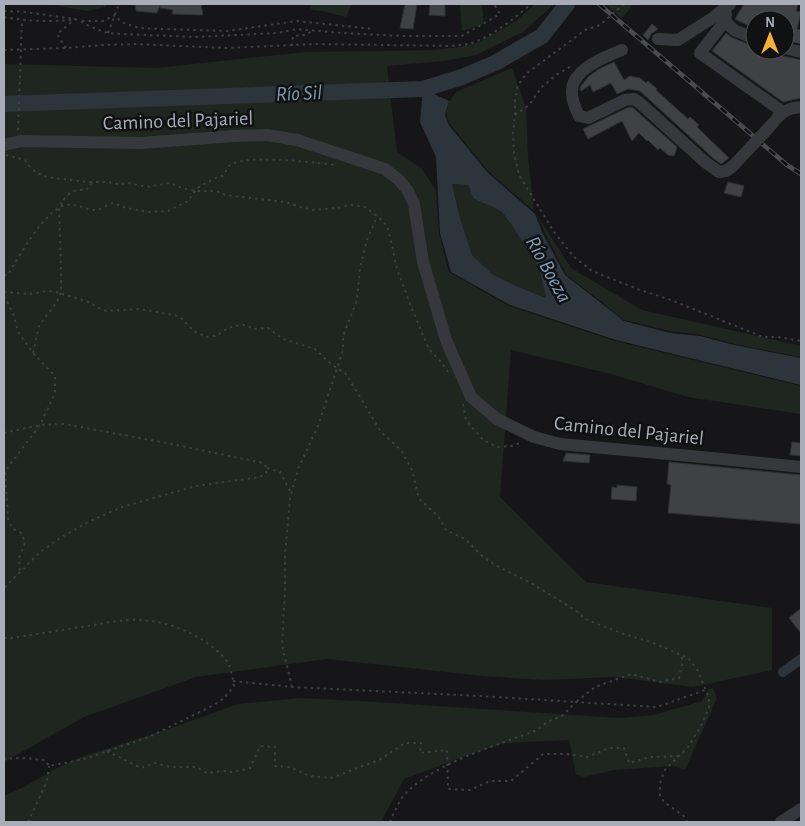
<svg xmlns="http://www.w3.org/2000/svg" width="805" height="826" viewBox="0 0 805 826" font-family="'Alegreya Sans',sans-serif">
  <rect width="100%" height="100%" fill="#161618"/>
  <path fill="#1e261f" d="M48,4H106L105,7L87,11Z
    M312,4H352L346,17L322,11L312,10L310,7Z
    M460,4H482L484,24L462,31Z
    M535,4H554L523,32L476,55L444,61L387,66L397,152L421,168L436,190L439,234L449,272L509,306L615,341L801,386V414L688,397L611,374L511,350L500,497L586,582L772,608V670L693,687L615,677L543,680L483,676L327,659L196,677L84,717L4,762V64L156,68L305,52L382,51L434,50L459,47L477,43L516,21Z
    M605,4H634L622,18Z
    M512,68L526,108L528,156L534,211L488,171L449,123L446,113L449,102L456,92Z
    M451,184L468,185L491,206L502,212L511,224L539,268L546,298L516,286L492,274L472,255L460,218L456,198Z
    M537,215L571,268L642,310L801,346V357L734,344L701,335L670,331L624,320L566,274L545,233Z
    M713,688L717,698L685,770L674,766L614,770L584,777L576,775L569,740L506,743L479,751L404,779L381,822H4V796L24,787L55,769L81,757L177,726L238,704L300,698L377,702L619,718L654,715L702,701L709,689Z"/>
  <path fill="#2c353c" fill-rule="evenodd" d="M423,89L449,101L445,114L448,124L487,172L535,214L543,234L565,275L624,321L670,333L700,336L734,345L801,358V385L616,340L510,305L451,272L440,233L436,157L420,122ZM452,184L468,185L474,199L491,206L502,212L511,224L539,268L546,298L516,286L492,274L472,255L460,218Z"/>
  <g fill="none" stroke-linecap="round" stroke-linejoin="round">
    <path stroke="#2c353c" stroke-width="10" d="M783,672L801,659"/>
    <path stroke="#2c353c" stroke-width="16" d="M4,104L423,89L462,77L495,63L521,48L542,36L567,4"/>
  </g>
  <path fill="#404145" stroke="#303034" d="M135,4H201L203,15L172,14L173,10L160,8V5L157,13L136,11Z
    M405,4H417L413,29L400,28Z
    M430,4H445V16L429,15Z
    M744,4H798L796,11L801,12L797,29L801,30V44L785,40V20H755V29L735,19Z
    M652,24L658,29L651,34L648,40L643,35Z
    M726,33L731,37L755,47V50H773L778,52L783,56L801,60V98L783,102L712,51Z
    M614,62L624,80L630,76L640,78L646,83L648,81L657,89L656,90L688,119L690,117L699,125L697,127L729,158L721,164L713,158L640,91L628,89L617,94L611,83L593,92L590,85L581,91L580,89L581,86L588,77L599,69Z
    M632,107L677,147L674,156L668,155L660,148L658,150L648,140L647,141L639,133L632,141L622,121L588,139L583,129L627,108Z
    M728,182L744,186L741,197L724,193Z
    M792,442L801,443V456L790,455Z
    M566,453L590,455L589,463L563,461Z
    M669,462L801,475V524L668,513L671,485L667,484Z
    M617,485L637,487L636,501L611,499L612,487L617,488Z
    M801,608V633L789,618Z"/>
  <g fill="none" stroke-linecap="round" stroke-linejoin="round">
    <path stroke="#3d3f44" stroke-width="2" stroke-dasharray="2.5 4" stroke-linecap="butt" d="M624,4L600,25L585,30L526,74L518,85L515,100V115L513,134L514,153L519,175L554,232L574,257L592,271L640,290L671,300L763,337H778L801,341
      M4,11L25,12L75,19L80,21L91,27L108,33L122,34L195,37L277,33L297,29L342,33L402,36H462L500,14L494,4
      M4,17C27,21 49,22 73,20
      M82,21H103L115,15L121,22L139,28L162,29L227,31L297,21L374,29
      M108,33L119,4
      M292,46L293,36L306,35L313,30
      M66,48L57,34L75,19
      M4,50L66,48L103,45L135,44L227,48L315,44L452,46C457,45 463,45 468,44C489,39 515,18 531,4
      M515,115L529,105L542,87L556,75L573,65
      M6,155L25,160L28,165L37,173L47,177L54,178L87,182H107L118,184L129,183L146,187L170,183L182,188L195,191H216L226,195L286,202L300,207L313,210L337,208L351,205L365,207L383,221L385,224L388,229L392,245L397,270L399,274L412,309L429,349L442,363L448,372
      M62,205L61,203C64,199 69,193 74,191C84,188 86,194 92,182
      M4,276L9,273C18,257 47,208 65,205C77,203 85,210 95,210C102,210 107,204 113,203L126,208L149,212L168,211L188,201L195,191L200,186L216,178L223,176C225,173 227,168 229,166C243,153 316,163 336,165
      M4,292L30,294L48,291L56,292L86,301L99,308L106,311L140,309L173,315L180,317L194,331L206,337L216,336L228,328L240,325H246L253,329L268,328L283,339L315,349L331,364L346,374L381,432L401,450L412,470L419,499L438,516L446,530L465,539L481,555L495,565L531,583L575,610L587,620L624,634L651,642L688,658L698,671L709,698V707L702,724L688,747L664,771L660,784V796L664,802L685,817L687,822
      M4,296L13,313L18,332L33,353L55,376V393L40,425L5,471L8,519L12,528L21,533L25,542L19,558L20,572
      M33,353L39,326L56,303L61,293V268L59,208
      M463,404L466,420L483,440L497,447L511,446L520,443
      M4,433L40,425L64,424L167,443L263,463L267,468L266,473L260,477L196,486L122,507L88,522L60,538L40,552L4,588
      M267,468L280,472L291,493
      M4,638H11C38,634 66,629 94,625C110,622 126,619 143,620C165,622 189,630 207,643C227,658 230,661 234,686L224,698L214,705L149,737L84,759L49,766L45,760L22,758L4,759
      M233,681L292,687L480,696L576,702L595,687L631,674L660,682L679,678L682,665V657
      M292,687L282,645L285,590V555L290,498L298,469L318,426L343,350V336L357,300L360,268L367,240L377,216
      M107,751L141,768L155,763L170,767H196L207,773L223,771L233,772L250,768L260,746L275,747V766L290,767L309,776L331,778L379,760L405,743H421L420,753L447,750L448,789L470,790L490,781H511L543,754H566L587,757L609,748H624L629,763L650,757L679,756
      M28,822L47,781L49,766
      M390,822C394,813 400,798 407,792C439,761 496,746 537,730L547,722L562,716L576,702L657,707L705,690"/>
    <path stroke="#37383d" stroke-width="12" d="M726,14L725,21L734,30L755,39
      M725,21L700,53L783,112
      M658,39L678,40L714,17L730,4
      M785,48L801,52
      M622,50C607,56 581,66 574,82C569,92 574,106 579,116L588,118L625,100L634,99L640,103L705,162L719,172L726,171L733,166
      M777,118C785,110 790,108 801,107
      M4,145L21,141L141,143L234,136L267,135L297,140L385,169L399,180L408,191L414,204L423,262L446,340L471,397L497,419L534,437L560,444L712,458L801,467
      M781,822L801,809"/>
    <g stroke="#4a4c52" stroke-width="4.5">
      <path id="rail" d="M599,4L787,165L801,174"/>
    </g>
    <use href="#rail" stroke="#111113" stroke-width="2.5" stroke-dasharray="8" stroke-linecap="butt"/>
    <path stroke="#3d3f44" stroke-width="2" stroke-dasharray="2.5 4" stroke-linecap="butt" d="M18,130L22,20"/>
    <path stroke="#37383d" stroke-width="12" d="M733,166L774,122"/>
  </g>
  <g text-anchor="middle" stroke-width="5" stroke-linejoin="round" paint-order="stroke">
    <g font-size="20" fill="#a8adb8" stroke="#111113">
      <text transform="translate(178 120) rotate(-2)" y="7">Camino del Pajariel</text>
      <text transform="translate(629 430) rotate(6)" y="7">Camino del Pajariel</text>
    </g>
    <g font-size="21" font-style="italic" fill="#7f9bb3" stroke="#111113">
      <text transform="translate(299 93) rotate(-2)" y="7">Río Sil</text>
      <text transform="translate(549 269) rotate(61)" y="7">Río Boeza</text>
    </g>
  </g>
  <rect width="805" height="826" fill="none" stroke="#a8adb8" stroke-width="10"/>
  <g transform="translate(770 35)"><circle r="24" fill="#111113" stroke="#4d4f55"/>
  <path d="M0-4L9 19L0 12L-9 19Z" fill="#f2b134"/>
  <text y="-8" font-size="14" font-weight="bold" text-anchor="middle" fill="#a8adb8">N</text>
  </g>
</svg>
